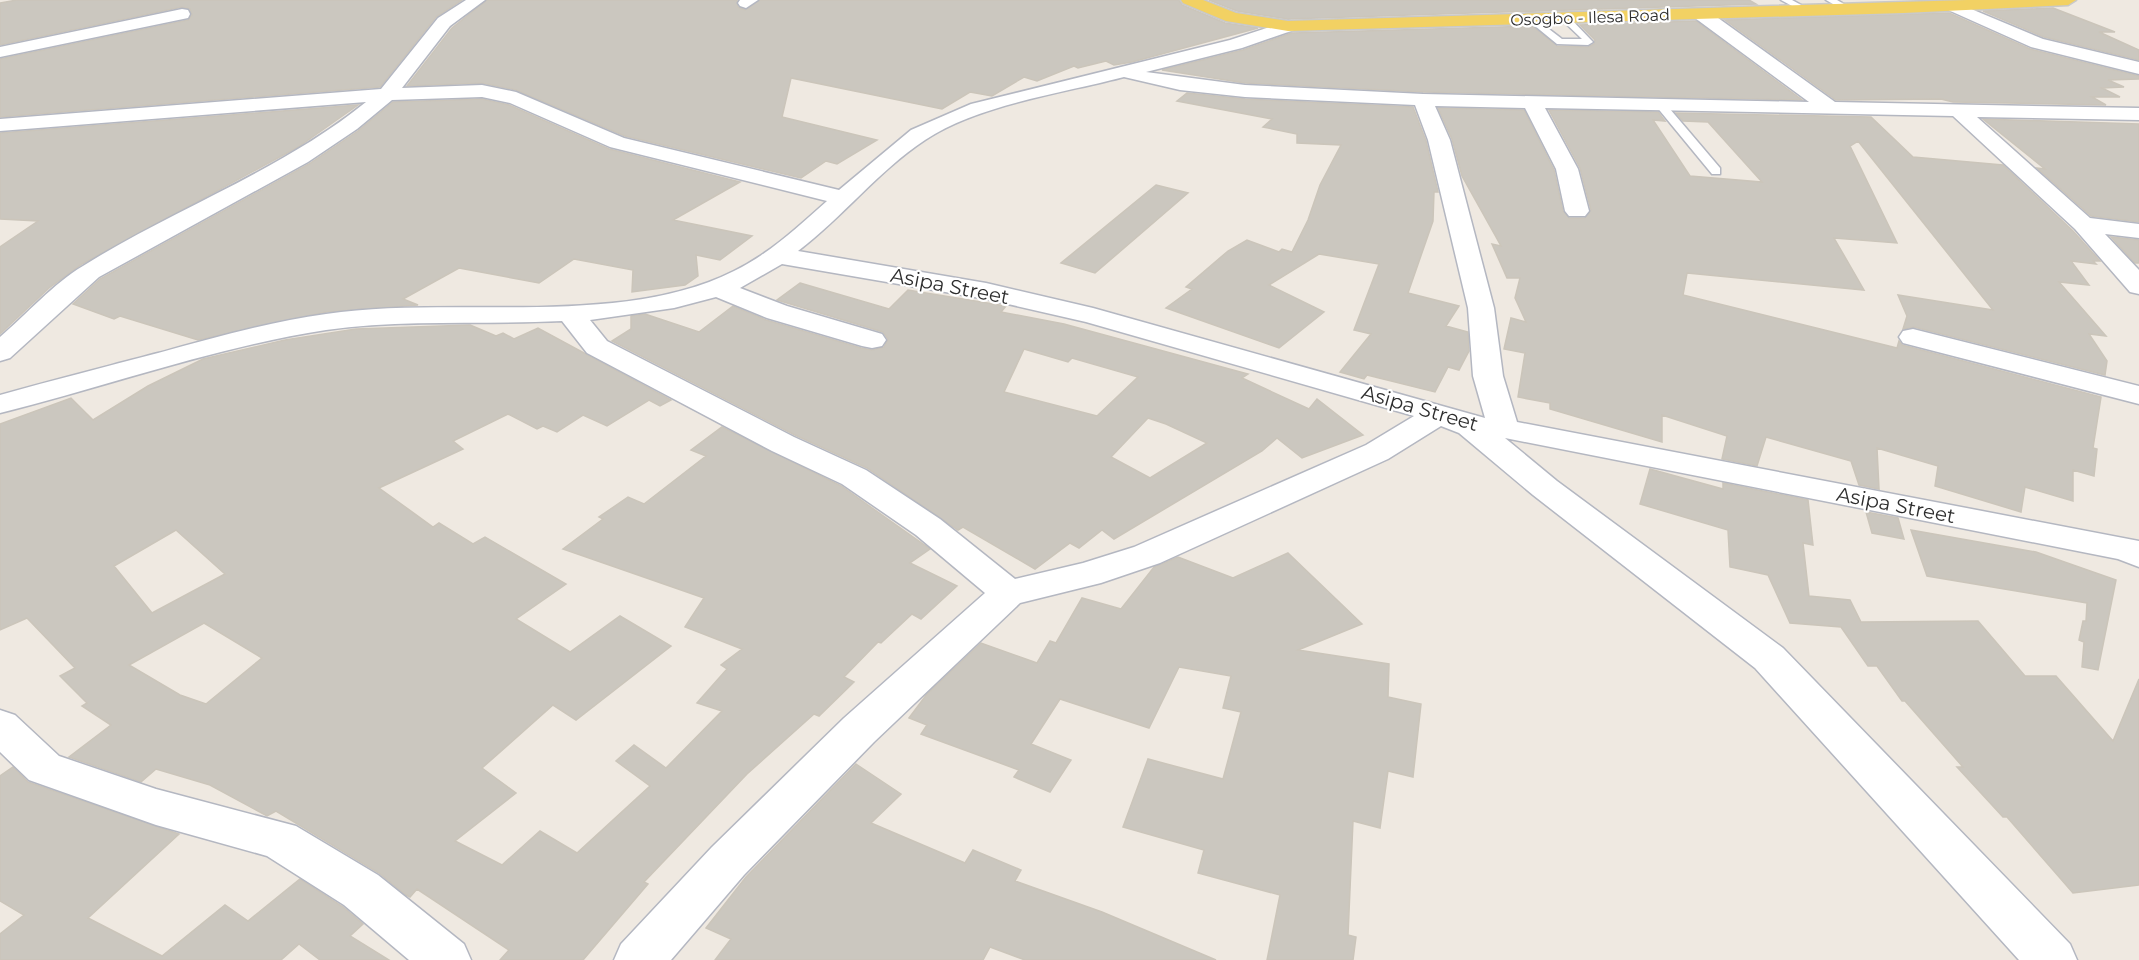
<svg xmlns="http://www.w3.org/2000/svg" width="2139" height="960" viewBox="0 0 2139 960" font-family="Montserrat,sans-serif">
  <rect width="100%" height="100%" fill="#efe9e1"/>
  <path fill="#cbc7bf" stroke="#cbc5ba" stroke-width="1.5" fill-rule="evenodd" d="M17,0H462L436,17L380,87L0,117V59L188,20L192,15L190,9L182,7L0,45V3Z
    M487,0H737L738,7L745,10L760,0H1179L1182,5L1225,23L1258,28L1132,62L1114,65L1106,61L1078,68L1074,66L1037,81L1024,77L992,96L970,92L942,109L791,78L782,117L877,140L837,164L826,161L801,178L625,136L516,90L482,83L407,86L452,28Z
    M1209,0H1749L1756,4L1288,19L1237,11Z
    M2053,8L2115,32H2099L2139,50V60L2044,37L1983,11Z
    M1949,13L2030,49L2139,76V79L2108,80L2124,87L2102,88L2120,97H2092L2106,105L1953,102L1941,99L1836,100L1725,20Z
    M1696,21L1802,100L1423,92L1245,83L1162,70L1243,50L1292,33L1532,26L1557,46L1588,47L1594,44L1595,40L1580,25Z
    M1187,93L1245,99L1413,107L1426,141L1438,192H1434L1433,221L1408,293L1459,306L1446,326L1468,332L1469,351L1459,370L1448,367L1435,392L1367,375L1364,379L1340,372L1371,334L1354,330L1379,264L1319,254L1269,285L1324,312L1279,348L1166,308L1192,289L1186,287L1228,251L1247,240L1279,252L1282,249L1292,252L1308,220L1320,185L1341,145L1297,143V134L1263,127L1272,119L1177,101Z
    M482,99L509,105L609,149L740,182L673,220L752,236L720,260L696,255L698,276L685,285L632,292L633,270L574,259L539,283L459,268L403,299L418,305L326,312L198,340L120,316L114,319L73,304L100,279L309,164L358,131L393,102Z
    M358,105L298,147L82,264L49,288L0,334V247L38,221L0,219V133Z
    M1438,108L1524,110L1554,170L1563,211L1569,218H1585L1591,210L1580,168L1549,110L1658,112L1665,121L1653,120L1690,176L1762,182L1708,122L1683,121L1676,113L1871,117L1913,157L2003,165L2073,231L2100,261H2093L2096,264L2071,261L2089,285L2059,282L2106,336L2089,334L2107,361L2105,375L1914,327L1903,329L1907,316L1898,295L1993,310L1858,141L1850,146L1897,243L1834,238L1864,290L1687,273L1683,295L1897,348L1899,341L1902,345L2101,397L2093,448L2097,449L2094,476L2073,470V501L2025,487L2021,512L1935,486L1938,466L1877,448L1879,489L1859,485L1851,461L1766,437L1757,466L1722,459L1727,436L1662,415V442L1550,409V403L1518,397L1525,353L1504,349L1511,318L1526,322L1515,298L1520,278H1507L1492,244L1501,246L1462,176L1452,139Z
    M1983,119L2139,124V222L2091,216L2037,168L2045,169Z
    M1156,185L1188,193L1095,273L1061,263Z
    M2111,237L2139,240V263H2135Z
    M800,283L889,309L908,290L1006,306L1001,312L1064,324L1248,374L1242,378L1309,409L1317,399L1363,435L1302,458L1277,438L1262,451L1114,539L1102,530L1079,548L1070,543L1035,569L963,527L958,530L867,468L795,435L612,341L631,329V316L645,314L699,332L733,306L766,320L861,348L872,350L884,347L888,339L883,332L777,300ZM1024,349L1068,362L1072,358L1138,377L1097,416L1004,392ZM1148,418L1166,424L1207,443L1150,478L1111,457Z
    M470,325L496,336L503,333L514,339L538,328L671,400L660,406L649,400L607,426L583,415L557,432L543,426L537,429L508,414L453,441L463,449L379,488L433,527L439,523L473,544L485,537L566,584L516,619L570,652L620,616L671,646L576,720L553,705L482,768L516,793L455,841L502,865L540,831L577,853L650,786L616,761L634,745L666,768L722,711L697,703L727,669L721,665L742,649L685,627L704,598L563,549L603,519L599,517L628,497L644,504L706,456L691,450L722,427L841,486L930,549L910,563L957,586L921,619L912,614L881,643L878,642L844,677L854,682L819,716L814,714L747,774L644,882L648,884L583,960H500L509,950L417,889L410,897L406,895L379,873L276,811L267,816L210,785L156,769L141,782L69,757L111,725L82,706L87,703L60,676L75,668L27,618L0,630V424L71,398L93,420L148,386L203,359L285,340L356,329ZM176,530L225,574L152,613L114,566ZM204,623L262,658L206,704L180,695L129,665Z
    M1650,469L1723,489V483L1808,500L1813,545L1803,543L1809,596L1850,600L1861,622L1978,621L2025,676H2056L2113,741L2139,679V885L2073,893L2007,817H2003L1957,767H1963L1905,701H1902L1877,666H1868L1841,627L1790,623L1768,575L1730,567L1728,530L1640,504Z
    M1866,512L1898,518L1904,539L1872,533Z
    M1911,530L2036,552L2116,580L2098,670L2082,667L2084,642L2079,640L2083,621H2086L2087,603L1927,576Z
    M1288,553L1362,624L1298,650L1389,664L1388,697L1421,704L1413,777L1388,771L1380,828L1353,821L1348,935L1356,937L1353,960H1267L1280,895L1198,873L1204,850L1123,827L1148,759L1223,779L1241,712L1223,708L1231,676L1179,667L1149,728L1060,699L1031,744L1071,760L1050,792L1014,777L1019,770L921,734L927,725L909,718L927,694L981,643L1037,663L1050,641L1056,643L1082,598L1121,609L1154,567L1178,557L1233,578Z
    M856,764L901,794L871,823L965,863L973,850L1021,870L1015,881L1102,912L1216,960H1025L990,947L983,960H715L731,939L706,928L746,877Z
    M13,767L28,782L179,834L88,918L162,956L225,905L248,921L300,879L343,907L363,924L350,936L389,960H320L299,944L281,960H0V934L24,915L0,901V776Z"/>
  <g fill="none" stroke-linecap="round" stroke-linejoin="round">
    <g stroke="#b4b7c1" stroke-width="3">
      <path id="lane" d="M1781,0H1792L1812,11L1805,13Z
        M1826,0H1837L1854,10L1847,12Z
        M1532,16L1562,39H1582L1560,18L1568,16L1593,42L1588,45L1557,44L1529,21L1527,19Z
        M1656,102H1664L1720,168V174H1712L1656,106Z"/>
    </g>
    <g stroke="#b4b7c1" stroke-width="3">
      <path id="street" d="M466,0H485L450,26L402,88L482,85L516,92L624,138L839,190L911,130L971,104L1230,40L1288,21L1294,22L1297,26L1294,30L1242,48L1146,72L1245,85L1423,94L1809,102L1695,18L1693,14L1701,9L1707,10L1835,102L2139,108V120L1977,117L2090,218L2139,224V238L2105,234L2139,270V294L2130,292L2075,229L1953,116L1545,108L1578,169L1589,211L1585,216H1569L1565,211L1556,169L1525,108L1435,106L1450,140L1494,308L1503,376L1517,422L2139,541V567L2118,559L1505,438L1557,481L1783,648L2070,944L2077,960H2019L1755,668L1533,495L1459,433L1441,426L1388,459L1160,563L1101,583L1020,603L874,742L744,875L671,960H614L621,944L712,847L844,718L985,593L916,535L842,484L772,451L587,353L562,321C484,325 404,319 326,330C216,347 108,386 0,413V395C53,380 105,367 158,353C213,338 269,322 326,314C452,295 619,329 734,271C769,254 798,227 827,201L610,147L510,103L482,97L392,100L357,129L308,162L99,277L10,358L0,361V337C26,315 54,283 83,266C175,208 281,171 366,102L0,131V119L381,89L438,18ZM1124,77L1180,90L1245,97L1415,105L1428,140L1468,308L1473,376L1485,418L1093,308L986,283L798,251C843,217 878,171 925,140C977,105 1063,93 1124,77ZM782,264L986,299L1086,322L1414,416L1366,445L1134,547L1083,563L1015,579L940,519L866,470L794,437L607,341L590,320L674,308L716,297L767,318L862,346L872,348L882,346L886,340L882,334L787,306L740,288Z
        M740,0H758L746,8L740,6L738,3Z
        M1952,1L2043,39L2139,62V74L2031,47L1946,9L1944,6L1946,3Z
        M182,9L188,10L190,14L188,18L0,57V47Z
        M1913,329L2139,386V404L1903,343L1899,337L1903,331Z
        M0,710L15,715L59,756L156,789L296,826L378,875L464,944L471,960H409L344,905L267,856L156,825L29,780L0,752Z"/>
    </g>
    <g stroke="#c9c9c9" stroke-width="3">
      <path id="primary" d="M1181,0H1203L1236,13L1288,21L1967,0H2076L2068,5L1903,13L1288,31L1226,21L1183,3Z"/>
    </g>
    <use href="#lane" fill="#fff" fill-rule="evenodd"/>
    <use href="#street" fill="#fff" fill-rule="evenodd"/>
    <use href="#primary" fill="#f2d163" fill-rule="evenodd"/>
  </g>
  <g text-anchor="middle" stroke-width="4.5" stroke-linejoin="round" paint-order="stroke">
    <g font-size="16" fill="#2e2e2e" stroke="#fff">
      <text transform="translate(1590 17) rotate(-2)" y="6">Osogbo - Ilesa Road</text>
    </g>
    <g font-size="20" fill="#2e2e2e" stroke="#fff">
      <text transform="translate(950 286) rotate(11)" y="7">Asipa Street</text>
      <text transform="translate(1420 408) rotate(16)" y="7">Asipa Street</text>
      <text transform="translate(1896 505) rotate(11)" y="7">Asipa Street</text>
    </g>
  </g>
</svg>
